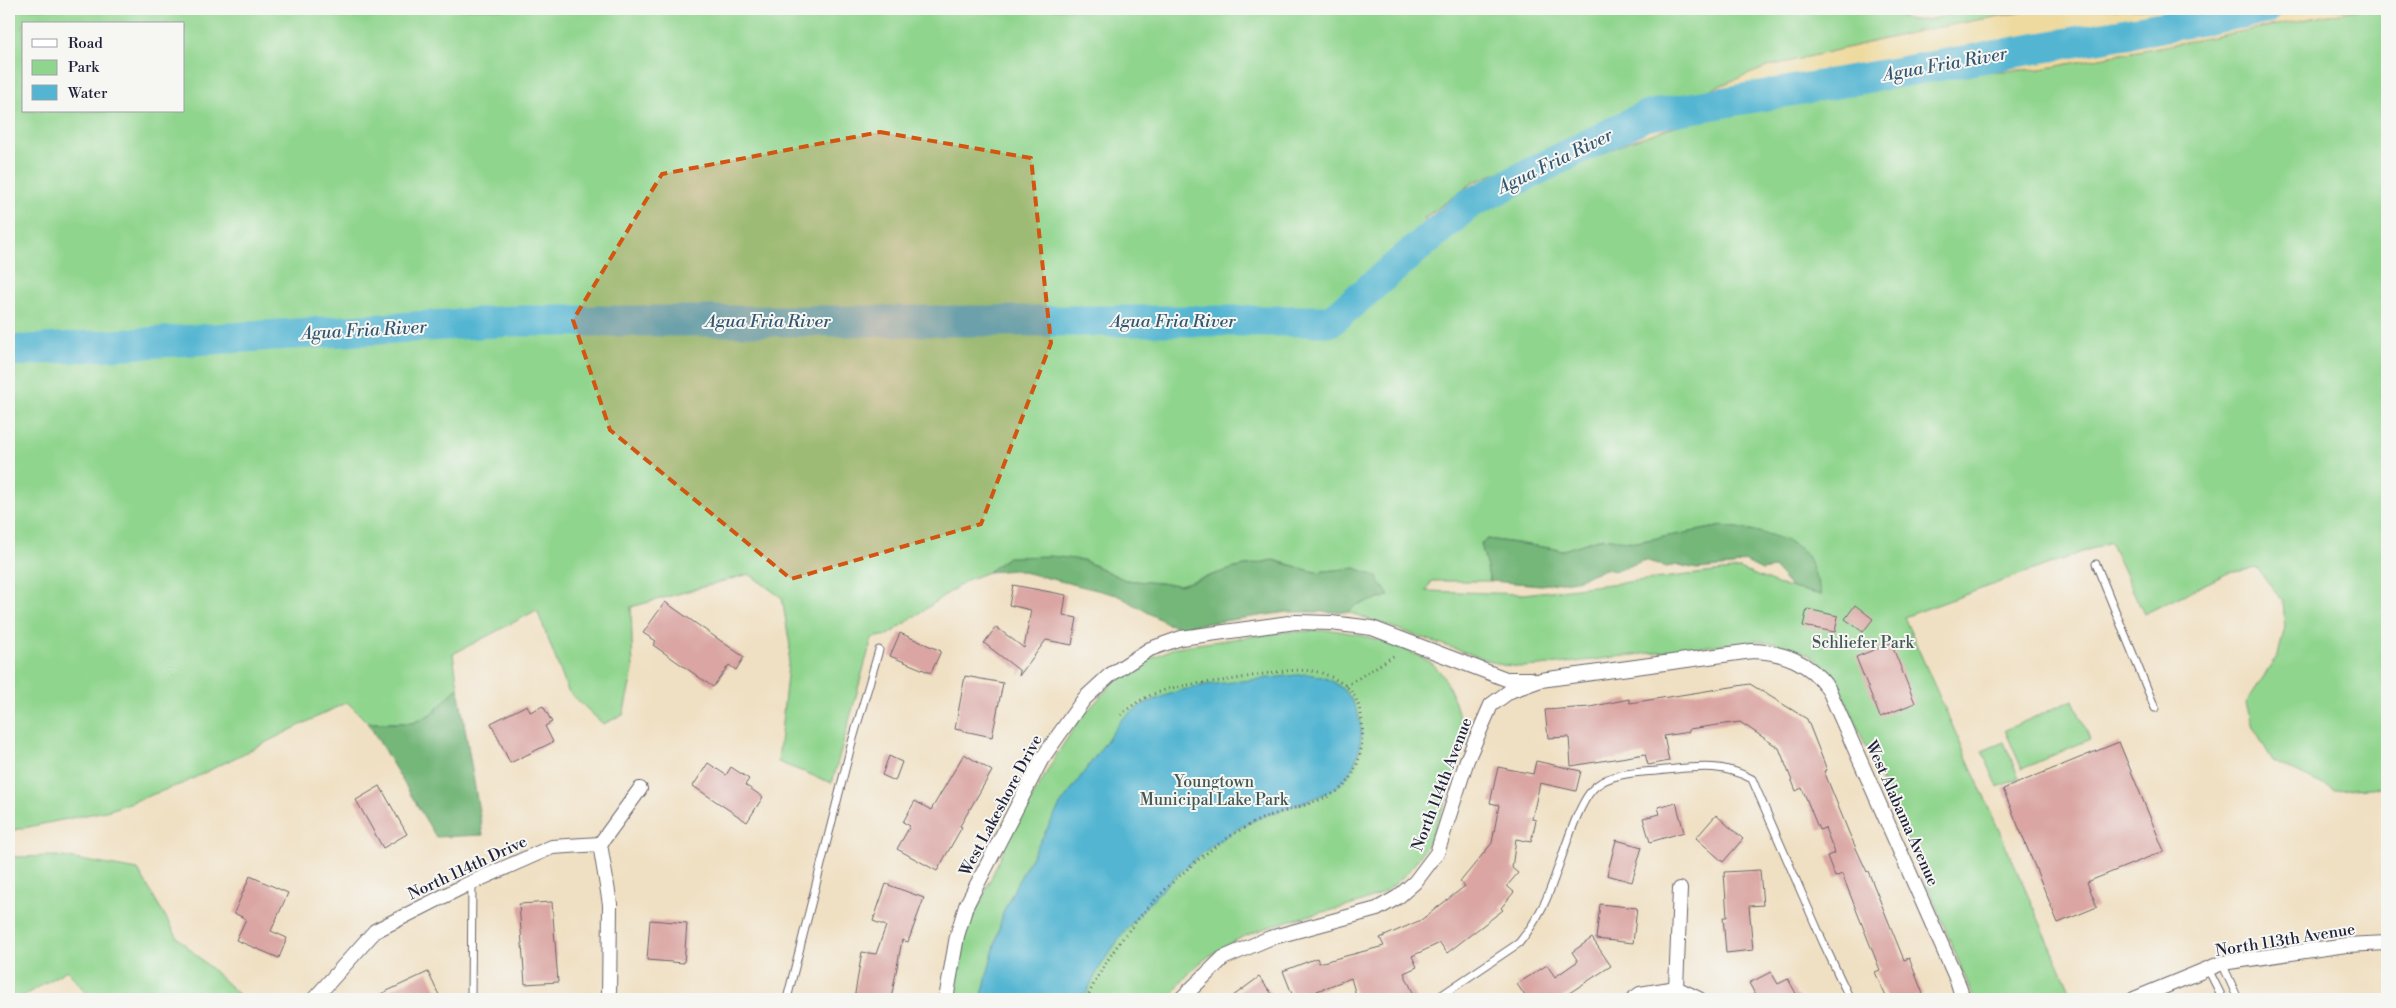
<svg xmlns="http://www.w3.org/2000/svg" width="2396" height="1008" viewBox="0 0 2396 1008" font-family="'Libre Bodoni',serif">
  <rect width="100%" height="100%" fill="#f6f6f2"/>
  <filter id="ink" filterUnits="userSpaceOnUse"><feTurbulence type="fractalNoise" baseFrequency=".02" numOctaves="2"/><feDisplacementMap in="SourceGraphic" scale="10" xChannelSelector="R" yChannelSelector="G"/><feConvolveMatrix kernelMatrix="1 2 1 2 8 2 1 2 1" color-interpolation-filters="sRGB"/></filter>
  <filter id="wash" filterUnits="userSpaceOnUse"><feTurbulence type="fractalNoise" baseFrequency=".0096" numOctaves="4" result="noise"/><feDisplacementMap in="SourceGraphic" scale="20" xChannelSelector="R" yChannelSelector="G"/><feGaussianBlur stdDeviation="1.12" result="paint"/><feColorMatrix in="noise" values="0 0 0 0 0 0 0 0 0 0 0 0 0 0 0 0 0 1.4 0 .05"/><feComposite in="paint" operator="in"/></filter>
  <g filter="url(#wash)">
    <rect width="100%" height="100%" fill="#f0e0c3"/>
    <path fill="#90d58e" stroke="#597c64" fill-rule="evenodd" d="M9,9H1889C1917,33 1945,12 1974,9C1989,7 2003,10 2017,13L1919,31L1770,66L1474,182L1424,218L1453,223L1628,142L1799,84L1847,86L1893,76L2041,69L2361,9H2387V787L2334,790L2273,761L2253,727L2246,703L2278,655L2285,627L2283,601L2257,568L2228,573L2144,614L2110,542L1904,617L2074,999H1974L1932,897L1840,687C1832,679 1825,667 1817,660C1799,646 1774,643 1753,641L1540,666L1521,667L1502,665L1348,612L1356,605L1355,568L1315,572L1273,560L1235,568L1180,585L1125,580L1083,560L1008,557L988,572L967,580L888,635L872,638L832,783L778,762L790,646L782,598L749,574L631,607L633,671L623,715L603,724L568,691L537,610L453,654L458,687L433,713L413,723H368L347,702L184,783L110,810L9,831ZM24,24H184V111H24ZM1723,526L1752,530L1787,542L1821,595L1777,584L1740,569L1524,594L1426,591L1432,581H1490L1481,543L1488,539L1563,550L1602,538L1636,542Z
      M1332,630C1363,634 1397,644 1425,659C1447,670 1455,702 1461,723C1467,747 1455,774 1447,796C1436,828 1423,861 1396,883C1375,901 1346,907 1319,913C1263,927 1201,944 1170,999H955L965,936L1005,847L1054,759L1080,719L1113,683L1137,665L1176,647L1284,632Z
      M2073,700L2090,739L2022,769L2005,730Z
      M2004,742L2019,778L1998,787L1982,751Z
      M9,852L15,857L57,856L138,870L178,938L244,999H112L88,995L67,970L18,999H9Z"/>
    <path fill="#74b679" stroke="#4b6c5a" d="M1723,526C1746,529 1787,535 1804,552C1811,559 1818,585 1822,595L1792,588L1774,568L1762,570L1744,561L1733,566L1697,569L1678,565L1666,567L1645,560L1616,571L1605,569L1576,580L1541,585L1490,581L1481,543L1488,539L1563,550L1602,538L1636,542Z
      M1050,556L1083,560L1125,580L1180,585L1235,568L1273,560L1315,572L1355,568L1376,576L1389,596L1356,605L1348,612H1287L1181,627L1168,624L1117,595L1015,570L988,572L1008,557Z
      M458,687L483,835L436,837L368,723H413L433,713Z"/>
    <path fill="#eeda9e" stroke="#887e6c" d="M2038,9H2361L2041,69L1894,76L1847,86L1799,84L1628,142L1453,223L1424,219L1474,182L1770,66L1919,31Z"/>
    <path fill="#53b5d2" stroke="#3a6c86" d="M1306,674C1361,678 1376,739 1345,779C1329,799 1277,809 1253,821C1192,849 1108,937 1084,999H981L1003,913L1016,885L1059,807L1122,719L1143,704L1178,691L1205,685Z"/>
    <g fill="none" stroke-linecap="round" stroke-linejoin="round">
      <path stroke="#53b5d2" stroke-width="31" d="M9,351L513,321H1331L1469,204L1645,116L2266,9"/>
    </g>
    <g id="blocks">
      <path fill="#daa5a2" d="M1013,585L1066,595L1063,615L1077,618L1072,645L1046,640L1019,676L1020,671L984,643L996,627L1024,648L1031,610L1009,605Z
        M665,602L744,657L736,670L729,665L713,687L653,645L656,641L643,633Z
        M1855,605L1873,619L1863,632L1845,619Z
        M1807,609L1838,616L1835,632L1803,626Z
        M900,633L941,651L931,673L890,656Z
        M1891,643L1915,703L1880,717L1856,657Z
        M965,676L1003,683L992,737L955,729Z
        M1750,684L1807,719L1827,770L1824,771L1849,833L1867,872L1868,871L1904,960L1909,958L1923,994L1909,999H1887L1875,972L1880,970L1842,874L1835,877L1827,856L1835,853L1825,828L1819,830L1802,788L1796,791L1779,748L1740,722L1689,729V732L1664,736L1669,761L1648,765L1645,754L1571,766L1569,737L1548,738L1545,710L1590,707L1629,699L1630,703Z
        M527,705L530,712L543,706L552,722L545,726L553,742L510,763L491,723Z
        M2119,742L2164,851L2087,882L2097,907L2058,923L2003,789Z
        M964,754L992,771L960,826L962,827L937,871L897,849L910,826L903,822L915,801L931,810Z
        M889,756L902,762L895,781L882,775Z
        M1536,761L1581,771L1576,791L1540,783L1532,819L1536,820L1531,842L1516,839L1512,868L1518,873L1507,886L1514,892L1501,908L1503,910L1447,953L1440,943L1412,956L1417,967L1404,973L1416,999H1357L1351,978L1317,991L1319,995L1308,999H1294L1283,971L1317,958L1319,963L1384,946L1380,938L1421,920L1465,886L1460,882L1492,843L1499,805L1490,803L1498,767L1533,774Z
        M708,763L726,775L731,767L749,779L745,785L763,797L747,822L693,786Z
        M380,786L407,834L383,848L356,800Z
        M1676,802L1684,832L1650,842L1643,818L1660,814L1658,807Z
        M1716,815L1743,839L1723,862L1696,838Z
        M1616,840L1642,847L1632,882L1607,875Z
        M1760,870L1763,905L1749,906L1753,950L1726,953L1723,917H1727L1724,872Z
        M250,876L288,893L271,931L287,938L279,958L236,940L246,919L234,913Z
        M886,884L924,898L908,942L902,940L891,999H854L862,952L876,954L886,926L873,921Z
        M552,902L558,982L525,984L519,904Z
        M1600,904L1637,908L1633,943L1596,939Z
        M650,920L687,923L684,963L647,960Z
        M1592,938L1611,966L1560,999H1527L1517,984L1547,965L1555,977L1578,961L1572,952Z
        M428,972L439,995L429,999H370Z
        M1771,972L1778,984L1788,979L1799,999H1750L1756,996L1749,983Z
        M1259,977L1276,999H1229Z"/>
    </g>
  </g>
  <g filter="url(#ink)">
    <use href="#blocks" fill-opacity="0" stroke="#6a646b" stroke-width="1"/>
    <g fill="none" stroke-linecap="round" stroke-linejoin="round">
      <g stroke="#6a646b" stroke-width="9">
        <path id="service" d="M2096,564L2155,708
          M2222,963L2238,999
          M2208,969L2223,999
          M471,999L472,882
          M787,999L852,742L879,650
          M1436,999L1519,943C1529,931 1537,918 1544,904C1558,876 1575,803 1596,786C1614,771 1644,773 1666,770C1698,767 1722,763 1752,779L1823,942L1850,999"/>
      </g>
      <g stroke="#6a646b" stroke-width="16">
        <path id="minor" d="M600,844L610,904L609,999
          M1680,889L1676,988L1699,999
          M314,999L375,931L466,885L552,847L600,844L640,789
          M946,999L957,936L966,906L1041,760L1084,699L1110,675L1150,649L1181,638L1296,622L1331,623L1372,628L1506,679H1531
          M1181,999L1223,958L1270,938L1377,909L1398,897L1415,882L1437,853L1467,760L1491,705L1510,691L1541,680L1752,651C1784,652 1809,662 1828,688L1957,980L1963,999
          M1633,999L1640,994L1676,988
          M2134,999L2222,963L2346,945L2387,943"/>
      </g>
      <path stroke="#6a646b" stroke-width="3" stroke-dasharray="1 4" stroke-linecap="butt" d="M1346,686L1395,655
        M1087,999C1114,932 1199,845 1266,817C1287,809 1331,801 1346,784C1366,762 1371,702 1343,684C1334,678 1323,672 1312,671C1284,668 1256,676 1229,680C1206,683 1181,684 1159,692C1144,697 1132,705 1121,715"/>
      <use href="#service" stroke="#fff" stroke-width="7"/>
      <use href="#minor" stroke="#fff" stroke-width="14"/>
    </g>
  </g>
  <path fill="#d45411" fill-opacity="0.2" stroke="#d45411" stroke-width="4" stroke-dasharray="10 6" stroke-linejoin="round" d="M880,132L1031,158L1051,343L981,524L791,579L610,430L573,320L662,174Z"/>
  <g text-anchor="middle" stroke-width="4" stroke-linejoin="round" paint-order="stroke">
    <g font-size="16" fill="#435854" stroke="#f6f6f2">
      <text x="1863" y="648">Schliefer Park</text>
      <text x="1214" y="787">Youngtown<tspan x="1214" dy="18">Municipal Lake Park</tspan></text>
    </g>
    <g font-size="16" fill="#22223b" stroke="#f6f6f2">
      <text transform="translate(1441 784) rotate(-69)" y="6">North 114th Avenue</text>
      <text transform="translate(1000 805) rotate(-62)" y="6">West Lakeshore Drive</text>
      <text transform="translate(1903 813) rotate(66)" y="6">West Alabama Avenue</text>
      <text transform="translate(467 867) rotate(-25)" y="6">North 114th Drive</text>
      <text transform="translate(2285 939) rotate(-9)" y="6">North 113th Avenue</text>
    </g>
    <g font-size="18" font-style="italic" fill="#335570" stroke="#f6f6f2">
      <text transform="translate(1945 64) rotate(-10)" y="6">Agua Fria River</text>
      <text transform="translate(1555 161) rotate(-26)" y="6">Agua Fria River</text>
      <text x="768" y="327">Agua Fria River</text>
      <text x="1173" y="327">Agua Fria River</text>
      <text transform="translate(364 330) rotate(-3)" y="6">Agua Fria River</text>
    </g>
  </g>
  <rect width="2396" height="1008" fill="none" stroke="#f6f6f2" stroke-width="30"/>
  <rect x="22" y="22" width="162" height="90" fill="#f6f6f2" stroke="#a1a1a9"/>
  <rect x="32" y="39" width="25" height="8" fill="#ffffff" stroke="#a1a1a9"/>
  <text x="68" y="48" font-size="15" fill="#22223b">Road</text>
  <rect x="32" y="60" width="25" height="15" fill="#90d58e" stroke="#a1a1a9"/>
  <text x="68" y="72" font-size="15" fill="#22223b">Park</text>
  <rect x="32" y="85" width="25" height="15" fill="#53b5d2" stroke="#a1a1a9"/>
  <text x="68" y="98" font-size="15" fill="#22223b">Water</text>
</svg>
